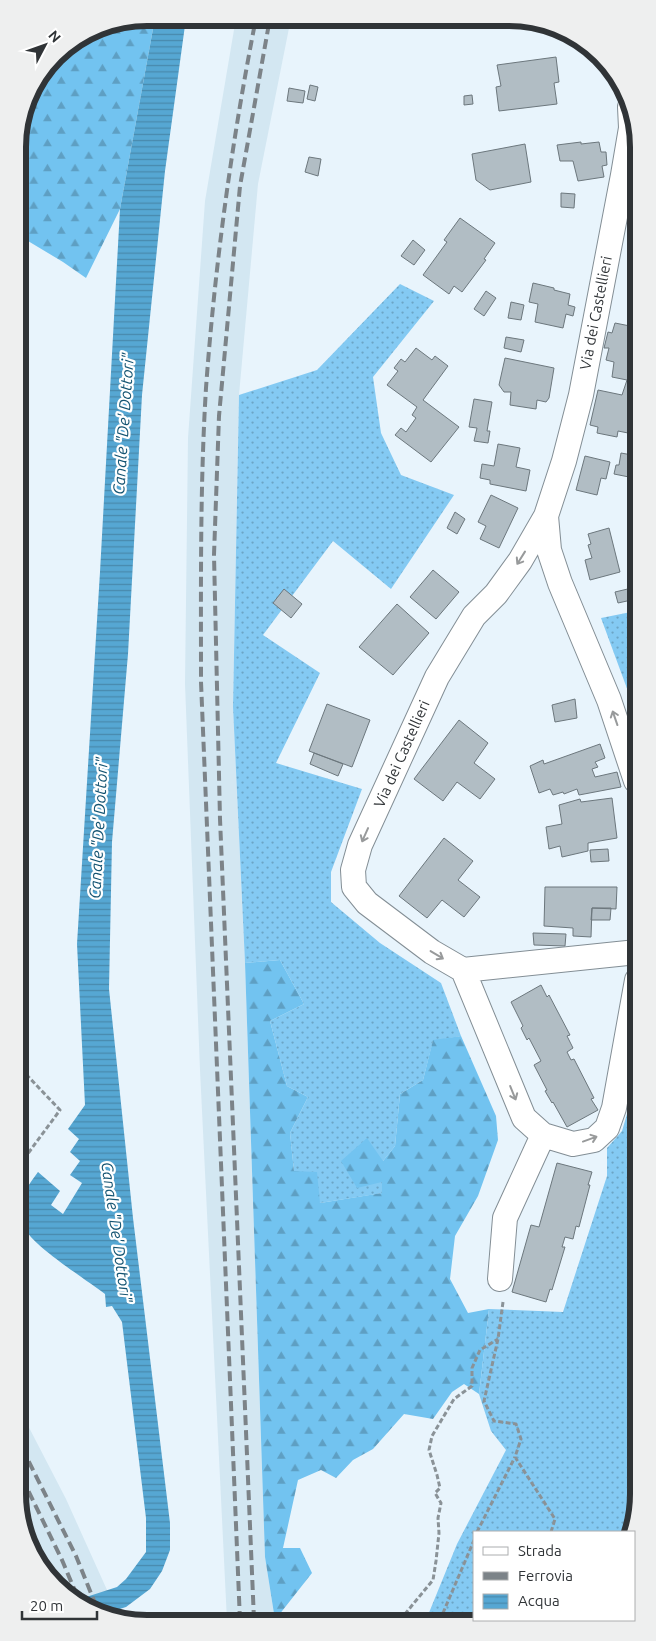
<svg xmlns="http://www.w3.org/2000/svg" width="656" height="1641" viewBox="0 0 656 1641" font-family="Ubuntu,sans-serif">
  <defs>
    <pattern id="grass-dots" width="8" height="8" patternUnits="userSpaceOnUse" patternTransform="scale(1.25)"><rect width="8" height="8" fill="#84caf3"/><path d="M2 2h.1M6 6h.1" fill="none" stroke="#6ca5c6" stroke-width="1.8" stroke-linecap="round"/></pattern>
    <pattern id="forest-firs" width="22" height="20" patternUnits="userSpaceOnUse" patternTransform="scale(1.25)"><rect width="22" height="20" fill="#72c3f0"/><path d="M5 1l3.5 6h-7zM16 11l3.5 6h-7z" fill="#5e9fc3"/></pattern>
    <pattern id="water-rules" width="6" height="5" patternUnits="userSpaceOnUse" patternTransform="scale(1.25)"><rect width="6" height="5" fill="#56a7d3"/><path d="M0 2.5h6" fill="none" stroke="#4889ac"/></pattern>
  </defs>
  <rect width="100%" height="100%" fill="#e8f4fc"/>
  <path fill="#d3e7f2" d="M236,18H291L258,184L239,395L233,707L245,963L265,1557L275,1620L227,1621L200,1070L185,684L188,438L205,201Z
    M22,1414L66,1499L121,1621L59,1587L22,1507Z"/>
  <path fill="url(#grass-dots)" d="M400,284L434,301L373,377L381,433L401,475L454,495L391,589L333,541L263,635L320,673L276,763L362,789L331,872V902L380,943L441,983L461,1036L433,1041L423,1080L400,1094L395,1146L383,1161V1193L320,1203L294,1171L290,1133L308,1097L287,1086L270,1021L304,1004L280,960L245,963L233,707L239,395L317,370Z
    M636,611V713L601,618Z
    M637,1080L638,1502L631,1532H475V1619L426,1620L457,1544L506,1450L491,1431L479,1394L489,1309L563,1312L607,1176V1148L622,1131Z"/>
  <path fill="url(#forest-firs)" d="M147,18H155L120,209L86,278L63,262L18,235V138L31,90L61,50L98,27Z
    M280,960L304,1004L270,1021L287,1086L308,1097L290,1133L294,1171L317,1172L320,1203L382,1193V1182L357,1188L341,1161L367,1138L383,1161L395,1146L400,1094L423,1080L433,1040L461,1036L496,1116L498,1140L478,1196L455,1236L450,1279L468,1313L489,1309L479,1394L464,1384L452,1392L433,1419L404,1414L373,1449L353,1460L336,1478L321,1470L298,1480L283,1548H300L312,1573L275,1620L265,1557L245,963Z"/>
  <path fill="url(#water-rules)" d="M155,18H186L165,171L142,395L128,654L112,842L109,989L133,1218L170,1523V1550L162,1571L150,1589L126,1607L107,1613L80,1599L117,1587L126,1579L146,1552V1518L122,1322L112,1306L106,1307L105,1294C88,1281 38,1249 28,1233C24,1225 20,1212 21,1203C23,1192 32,1180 38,1172L60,1191L51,1205L63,1214L82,1183L70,1175L80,1161L70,1152L79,1139L68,1129L85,1105L77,944L100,572L120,209Z"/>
  <path fill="#b1bdc4" stroke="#6c777d" d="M530,20H534L556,31L543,33L541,26L531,27Z
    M556,57L559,82L554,83L557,104L499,111L496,87L501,86L497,65Z
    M310,85L318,87L315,101L307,99Z
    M289,88L305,91L303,103L287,101Z
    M472,95L473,104L464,105V96Z
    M581,142V144L599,142L601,152H606L607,165L602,166L604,177L578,181L573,161H560L557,145Z
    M525,144L531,182L490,190L476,180L472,154Z
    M309,157L321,159L318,176L305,172Z
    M561,193L575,194L574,208L561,207Z
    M460,218L495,243L484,259L486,260L462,292L454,286L449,294L423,275L447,242L444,240Z
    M413,240L425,250L414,265L401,256Z
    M533,283L554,288V290L570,294L568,305L575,307L573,316L566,314L563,328L535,322L538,304L529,302Z
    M486,291L496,298L484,316L474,309Z
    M511,302L524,305L521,320L508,318Z
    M615,323L635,327V409L628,433L618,431L617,437L597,433L598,427L590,425L598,390L622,395L627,380L612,377L614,362L606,360L609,348H604L608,332L612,333Z
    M506,337L524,340L521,352L504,348Z
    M416,348L432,360L435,356L448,366L423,400L459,427L431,462L395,435L401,428L406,432L416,418L412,415L417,407L387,385L398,371L394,368L401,359L405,362Z
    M505,358L554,368L549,398L546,402L537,400L536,409L510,405L511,392H504L499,385Z
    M474,399L492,402L487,431H490L488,443L474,441L477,428L469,427Z
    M498,444L520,448L516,467L530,470L526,491L490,484V480L480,478L482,464L494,466Z
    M621,453L632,455L629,477L614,474L616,465H619Z
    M585,456L610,462L606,479L601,478L597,495L576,490Z
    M491,495L518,508L499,548L480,539L486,526L478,522Z
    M455,512L465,519L457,534L447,528Z
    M609,528L620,572L590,580L585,560L592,558L588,545L591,544L588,534Z
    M433,570L459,592L436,619L410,597Z
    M636,587V599L618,603L615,592Z
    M284,589L302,604L291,618L273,603Z
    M397,604L429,633L393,675L359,647Z
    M575,699L577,718L555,722L552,705Z
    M327,704L370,720L352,767L309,751Z
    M459,720L488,743L474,763L495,779L480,799L457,782L443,801L414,779Z
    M600,744L605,758L595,762L598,767L592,769L595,777L617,772L621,787L579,795L577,789L564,794L563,792L553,795L550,789L539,793L530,766L543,760L544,764Z
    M314,753L343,764L338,776L310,764Z
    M612,798L617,838L588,843V851L562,857L560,846L549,849L546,827L562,824L559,805L580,799L581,802Z
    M444,838L473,861L458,880L480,897L464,917L442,900L427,918L399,896Z
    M608,849L609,861L591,862L590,850Z
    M545,887H617L616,909L592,908L591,937L573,936V928L544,926Z
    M592,908H611L610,920H591Z
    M533,933L566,934L565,946L534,945Z
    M541,985L547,997L549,995L570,1035L567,1036L573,1048L567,1052L571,1060L574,1059L594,1098L591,1099L598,1110L567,1127L553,1102L552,1103L545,1091L547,1090L534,1065L541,1061L529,1038L527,1040L521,1028L523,1026L511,1002Z
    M557,1163L592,1172L588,1185H590L579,1227L576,1226L573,1239L565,1237L562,1247H565L552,1290L550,1289L546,1302L512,1292L531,1225L539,1227Z"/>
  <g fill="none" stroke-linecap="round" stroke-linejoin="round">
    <g stroke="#838e95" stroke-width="26">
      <path id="minor" d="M630,107L631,128L623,175L581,395L564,461L546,516L520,561L496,594L474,616L437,677L360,845L353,870L354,887L367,903L432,952L463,970L524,1118L543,1135L573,1144L594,1140L607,1128L614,1108L637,980
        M546,516L549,550L560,583L609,700L636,781
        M463,970L637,952
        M500,1279L505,1218L543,1135"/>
    </g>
    <path stroke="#8a9297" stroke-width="3" stroke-dasharray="5 2.5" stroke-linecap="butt" d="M628,272L635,273
      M21,1069L60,1110L21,1163
      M503,1302L498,1339L484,1401L494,1421L516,1424L521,1439L515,1457L555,1519L551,1532
      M477,1532L515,1457
      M400,1620L433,1580L436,1561L439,1533L438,1518L441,1503L435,1493L440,1488L437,1475L429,1450L432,1436L454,1399L472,1386V1368L480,1350L498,1339
      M440,1620L475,1538"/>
    <use href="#minor" stroke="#fff" stroke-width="24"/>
    <path stroke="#7c8388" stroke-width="4" stroke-dasharray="10 5" stroke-linecap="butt" d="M22,1448L76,1556L97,1608
      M22,1478L62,1560L78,1598
      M254,1620L220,819L214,555L219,416L240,186L270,18
      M240,1621L201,682C201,584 200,486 206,388C215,264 232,140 256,18"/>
  </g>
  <defs><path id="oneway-shaft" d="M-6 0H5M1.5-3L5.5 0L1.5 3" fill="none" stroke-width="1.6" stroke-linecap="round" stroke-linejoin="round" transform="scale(1.25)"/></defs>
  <g stroke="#989a9b">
    <use href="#oneway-shaft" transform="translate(521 558) rotate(122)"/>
    <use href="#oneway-shaft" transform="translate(615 718) rotate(-109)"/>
    <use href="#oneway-shaft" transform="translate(365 835) rotate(114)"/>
    <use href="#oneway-shaft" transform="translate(437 955) rotate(31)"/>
    <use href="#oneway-shaft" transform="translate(513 1093) rotate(68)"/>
    <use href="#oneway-shaft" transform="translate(590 1139) rotate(-20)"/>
  </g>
  <g text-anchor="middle" stroke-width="4.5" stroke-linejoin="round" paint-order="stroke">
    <g font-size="15" fill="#303437" stroke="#fff">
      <text transform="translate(596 313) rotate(-79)" y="5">Via dei Castellieri</text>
      <text transform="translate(402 754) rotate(-66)" y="5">Via dei Castellieri</text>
    </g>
    <g font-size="16" font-style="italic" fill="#145472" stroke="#fff">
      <text transform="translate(123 424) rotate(-86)" y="6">Canale "De' Dottori"</text>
      <text transform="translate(98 828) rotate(-87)" y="6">Canale "De' Dottori"</text>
      <text transform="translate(117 1232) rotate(82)" y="6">Canale "De' Dottori"</text>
    </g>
  </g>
  <path d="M0 0H656V1641H0ZM147 26H509A121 121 0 0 1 630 147V1494A121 121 0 0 1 509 1615H147A121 121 0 0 1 26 1494V147A121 121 0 0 1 147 26Z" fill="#eeefef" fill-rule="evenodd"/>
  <path fill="none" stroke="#303437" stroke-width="6" d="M147 26H509A121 121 0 0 1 630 147V1494A121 121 0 0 1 509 1615H147A121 121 0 0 1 26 1494V147A121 121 0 0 1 147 26Z"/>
  <rect x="473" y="1531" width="162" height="90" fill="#ffffff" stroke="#acaeaf"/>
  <rect x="483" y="1547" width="25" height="8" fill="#ffffff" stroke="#acaeaf"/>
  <text x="518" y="1556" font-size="15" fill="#303437">Strada</text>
  <rect x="483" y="1572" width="25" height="8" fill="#7c8388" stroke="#acaeaf"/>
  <text x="518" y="1581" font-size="15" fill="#303437">Ferrovia</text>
  <rect x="483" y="1594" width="25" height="15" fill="url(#water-rules)" stroke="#acaeaf"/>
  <text x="518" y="1606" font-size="15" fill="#303437">Acqua</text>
  <g transform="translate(45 45) rotate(49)" stroke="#ffffff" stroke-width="4" paint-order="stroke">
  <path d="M0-4L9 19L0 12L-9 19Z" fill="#303437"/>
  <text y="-8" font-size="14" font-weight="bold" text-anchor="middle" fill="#303437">N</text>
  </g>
  <path d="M22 1611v8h75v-8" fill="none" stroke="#303437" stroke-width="2.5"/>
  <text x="30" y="1611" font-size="15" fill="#303437" stroke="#ffffff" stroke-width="4" paint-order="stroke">20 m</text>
</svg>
